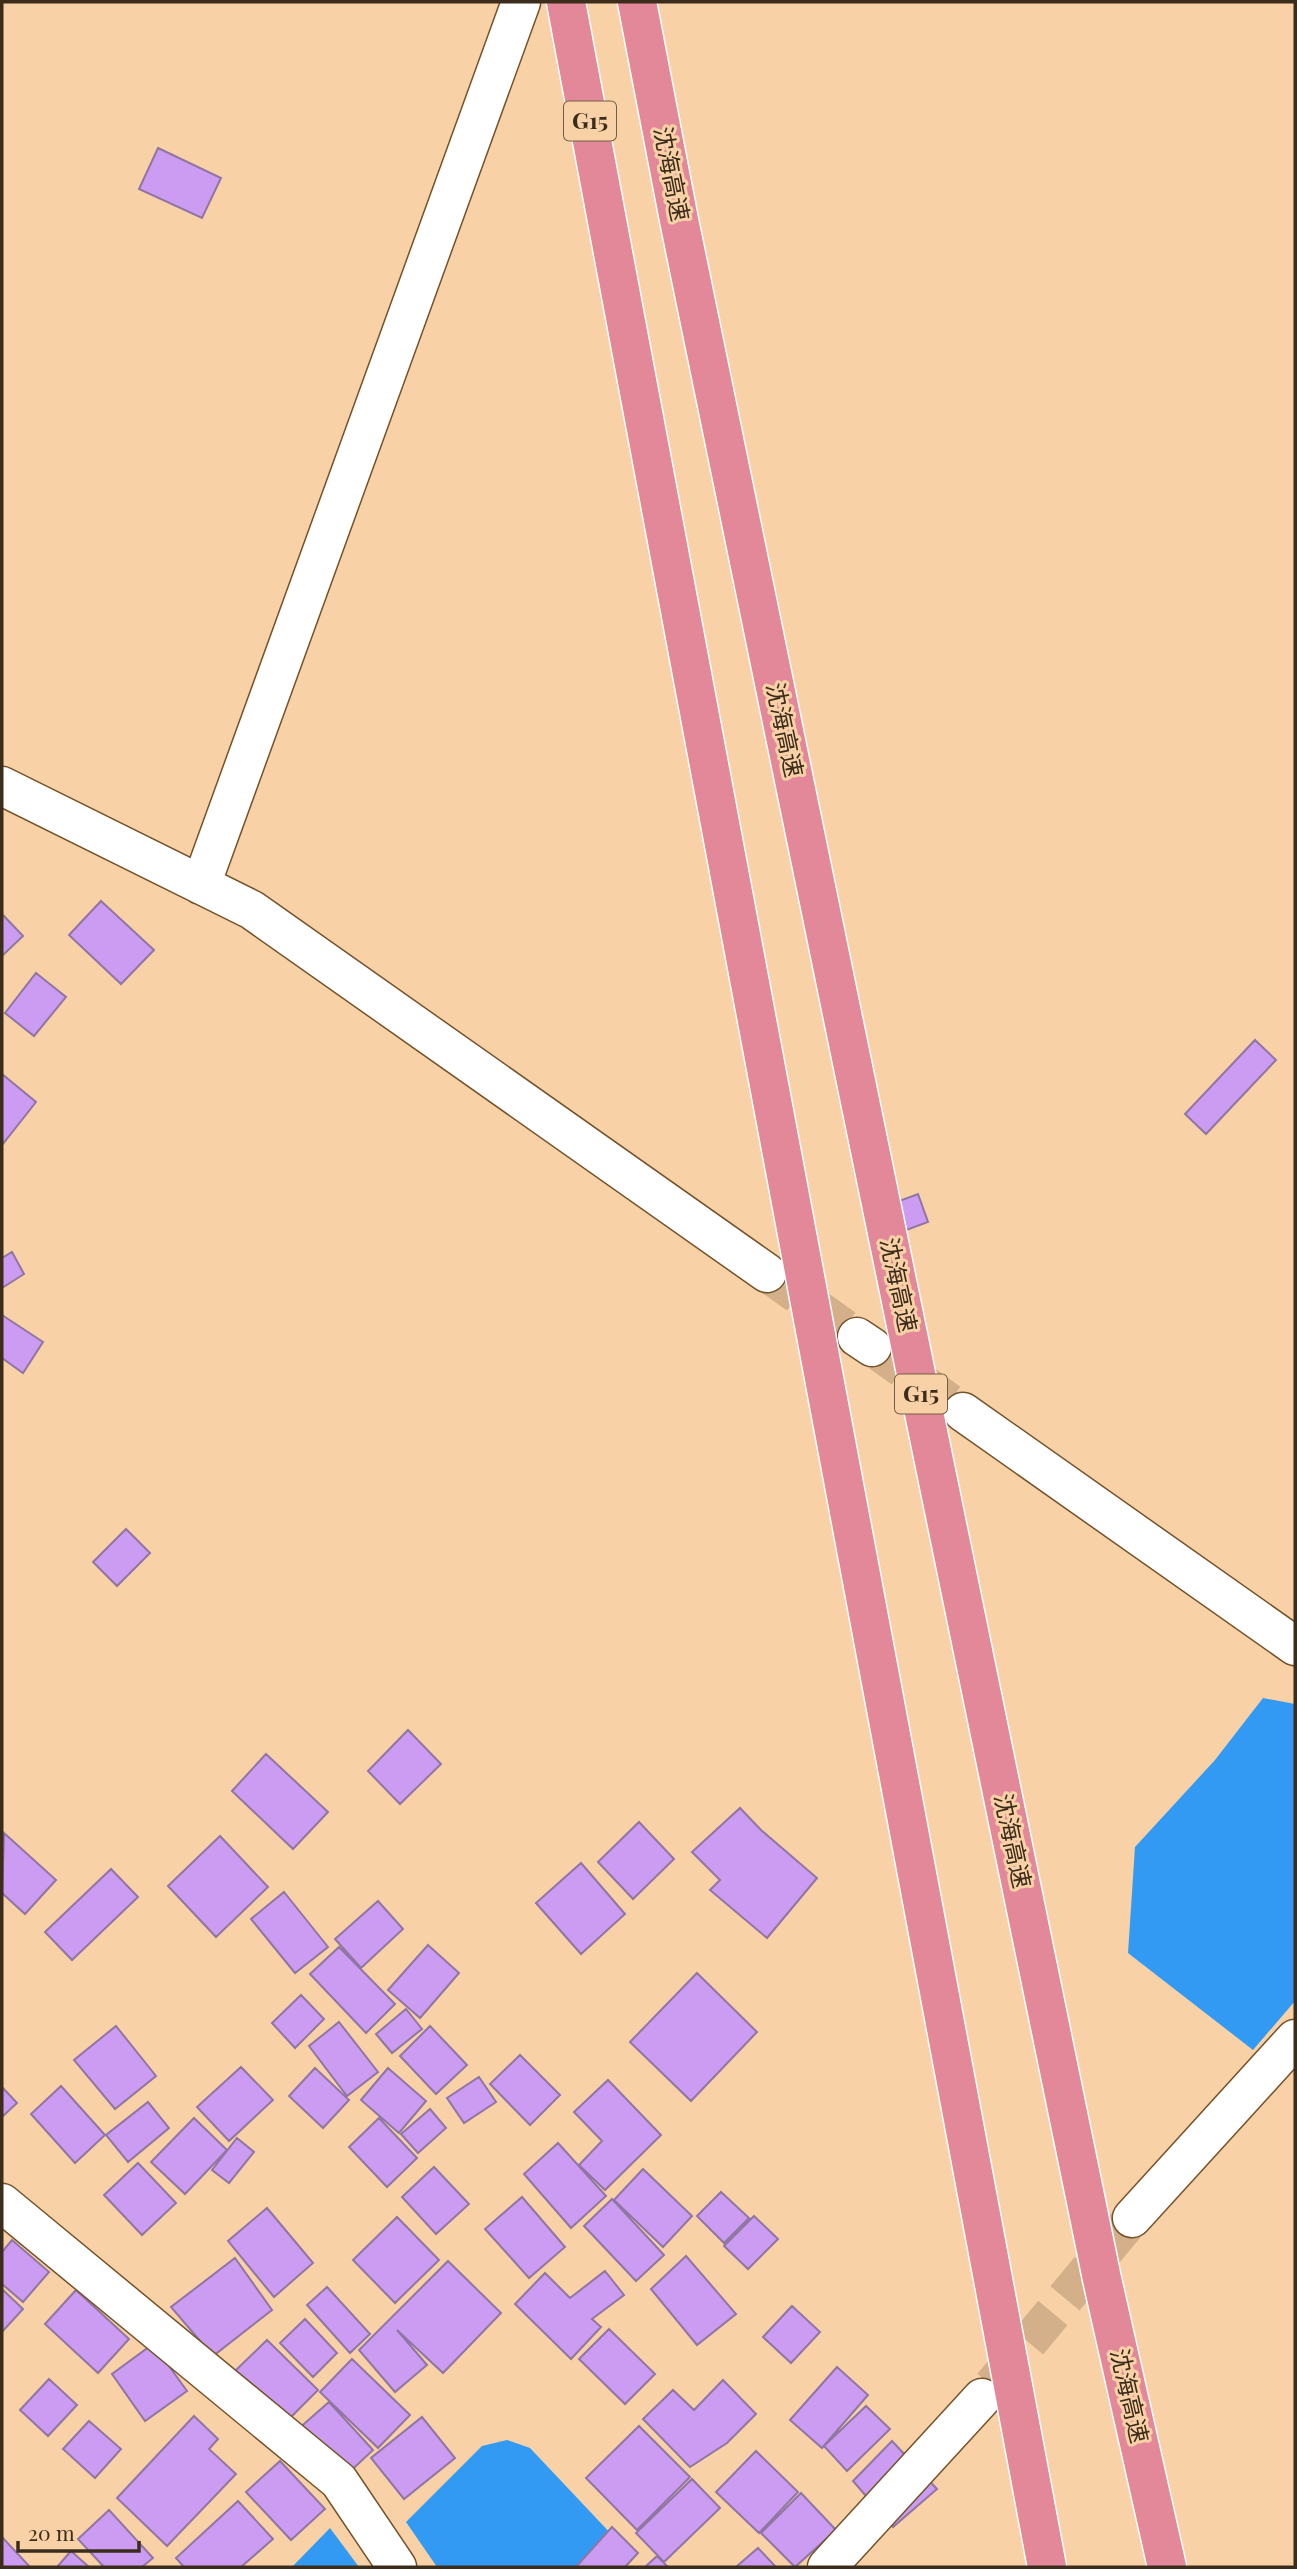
<svg xmlns="http://www.w3.org/2000/svg" width="1297" height="2569" viewBox="0 0 1297 2569" font-family="'Playfair Display','Noto Sans SC',serif">
  <rect width="100%" height="100%" fill="#f9d1a6"/>
  <path fill="#329af2" d="M1263,1698L1295,1704V2001L1253,2050L1128,1953L1135,1847L1215,1760Z
    M507,2440L530,2448L614,2537L582,2567H437L406,2522L482,2446Z
    M330,2528L359,2567H292Z"/>
  <path fill="#cb9cf1" stroke="#8f76a3" stroke-width="2" d="M158,148L221,178L202,218L139,189Z
    M101,901L154,950L121,984L69,935Z
    M2,914L23,936L2,956Z
    M36,973L66,997L34,1036L5,1013Z
    M1255,1040L1276,1060L1206,1134L1185,1114Z
    M2,1074L36,1102L2,1145Z
    M918,1194L928,1222L877,1241L867,1213Z
    M12,1252L24,1274L2,1288V1258Z
    M2,1315L43,1342L23,1373L2,1358Z
    M126,1529L150,1553L117,1586L93,1562Z
    M408,1730L441,1764L400,1804L368,1771Z
    M266,1754L328,1812L293,1849L232,1791Z
    M740,1808L761,1830L817,1878L767,1938L710,1890L720,1880L692,1852Z
    M639,1822L674,1859L633,1899L598,1862Z
    M4,1833L56,1880L25,1914L2,1893Z
    M220,1836L268,1887L216,1937L168,1886Z
    M581,1863L625,1914L581,1954L536,1903Z
    M111,1869L138,1897L72,1960L45,1932Z
    M284,1892L328,1947L295,1973L251,1919Z
    M378,1901L403,1929L361,1968L335,1939Z
    M428,1945L459,1973L420,2018L388,1990Z
    M339,1947L395,2004L366,2033L310,1974Z
    M697,1973L757,2032L691,2101L630,2042Z
    M301,1995L324,2019L295,2048L272,2023Z
    M406,2009L422,2029L392,2053L376,2034Z
    M339,2022L378,2072L347,2096L309,2046Z
    M116,2026L156,2076L115,2109L74,2060Z
    M430,2026L467,2065L436,2094L400,2056Z
    M520,2055L560,2095L530,2125L490,2084Z
    M241,2067L273,2100L229,2141L197,2107Z
    M315,2068L349,2100L323,2128L289,2096Z
    M388,2068L426,2101L399,2133L361,2100Z
    M479,2077L496,2102L464,2123L447,2098Z
    M608,2080L661,2135L605,2190L579,2165L602,2141L574,2112Z
    M61,2086L105,2135L75,2163L31,2114Z
    M2,2087L17,2103L2,2117Z
    M148,2102L169,2128L128,2162L106,2135Z
    M430,2109L446,2128L418,2153L401,2134Z
    M194,2118L227,2150L185,2194L151,2162Z
    M379,2118L417,2158L387,2187L349,2147Z
    M237,2138L254,2152L229,2183L212,2170Z
    M558,2143L606,2196L571,2228L524,2174Z
    M138,2163L176,2203L142,2235L104,2195Z
    M434,2167L469,2204L436,2234L402,2197Z
    M643,2169L692,2216L663,2247L614,2200Z
    M721,2192L749,2218L724,2243L697,2216Z
    M522,2197L565,2247L529,2278L485,2229Z
    M612,2199L664,2255L636,2281L584,2226Z
    M267,2208L313,2263L274,2297L228,2241Z
    M754,2216L778,2239L748,2269L724,2246Z
    M397,2217L439,2260L395,2303L353,2260Z
    M12,2240L49,2272L23,2302L2,2284V2252Z
    M686,2256L736,2314L697,2345L651,2289Z
    M235,2258L272,2310L213,2356L171,2307Z
    M448,2261L501,2313L443,2373L397,2330L427,2365L395,2392L359,2350Z
    M605,2271L624,2295L592,2319L601,2327L571,2359L515,2304L545,2273L570,2298Z
    M327,2287L370,2334L350,2353L307,2305Z
    M2,2289L23,2309L2,2332Z
    M76,2290L129,2339L98,2373L45,2324Z
    M792,2306L820,2332L791,2363L763,2337Z
    M305,2319L337,2353L313,2377L280,2343Z
    M609,2329L655,2374L625,2404L579,2359Z
    M267,2340L318,2390L285,2423L234,2372Z
    M153,2344L187,2391L145,2421L112,2374Z
    M352,2359L410,2415L378,2448L320,2392Z
    M837,2367L868,2395L822,2448L790,2420Z
    M49,2379L77,2405L48,2436L20,2410Z
    M723,2380L756,2414L727,2443L690,2467L643,2419L673,2390L694,2410Z
    M329,2402L373,2450L342,2479L297,2430Z
    M866,2406L890,2429L847,2471L824,2446Z
    M194,2416L218,2439L209,2449L236,2474L167,2546L117,2498Z
    M422,2417L455,2458L404,2499L371,2458Z
    M89,2421L121,2449L95,2478L63,2449Z
    M639,2426L690,2477L637,2530L586,2478Z
    M892,2441L937,2489L893,2527L853,2481Z
    M756,2451L798,2492L759,2533L716,2492Z
    M280,2461L325,2509L291,2540L246,2492Z
    M692,2479L720,2508L664,2562L636,2533Z
    M801,2493L836,2530L795,2567L761,2533Z
    M238,2501L273,2539L241,2567H184L176,2558Z
    M109,2510L153,2558L142,2567H104L78,2539Z
    M612,2527L638,2553L625,2567H576Z
    M2,2537L30,2567H2Z
    M758,2548L776,2567H736Z
    M71,2551L89,2567H57Z
    M657,2556L668,2567H645Z"/>
  <g fill="none" stroke-linecap="round" stroke-linejoin="round">
    <path stroke="#d3b08a" stroke-width="38" stroke-dasharray="38 19" stroke-linecap="butt" d="M767,1273L857,1337
      M872,1347L963,1412
      M992,2386L1132,2218"/>
    <g stroke="#74522a" stroke-width="41">
      <path id="street" d="M2,786L252,910L767,1273
        M201,885L521,2
        M857,1337L872,1347
        M963,1412L1295,1646
        M2,2203L339,2481L397,2567
        M1132,2218L1295,2039
        M827,2567L982,2398"/>
    </g>
    <g stroke="#fff" stroke-width="41">
      <path id="highway" d="M566,2L1047,2567
        M637,2L679,220L1102,2279L1167,2567"/>
    </g>
    <use href="#street" stroke="#fff" stroke-width="38"/>
    <use href="#highway" stroke="#e38898" stroke-width="38"/>
  </g>
  <g text-anchor="middle" stroke-width="6" stroke-linejoin="round" paint-order="stroke">
    <g fill="#f9d1a6" stroke="#745e45" stroke-width="2">
      <rect x="564" y="101.5" width="52" height="39" rx="5"/>
      <rect x="895" y="1374.5" width="52" height="39" rx="5"/>
    </g>
    <g font-size="23" font-weight="bold" fill="#3b2c1b">
      <text x="590" y="129">G15</text>
      <text x="921" y="1402">G15</text>
    </g>
    <g font-size="24" fill="#3b2c1b" stroke="#f9d1a6">
      <text transform="translate(671 174) rotate(79)" y="8">沈海高速</text>
      <text transform="translate(784 730) rotate(78)" y="8">沈海高速</text>
      <text transform="translate(898 1285) rotate(78)" y="8">沈海高速</text>
      <text transform="translate(1012 1841) rotate(78)" y="8">沈海高速</text>
      <text transform="translate(1129 2396) rotate(77)" y="8">沈海高速</text>
    </g>
  </g>
  <rect width="1297" height="2569" fill="none" stroke="#3b2c1b" stroke-width="7"/>
  <path d="M18 2541v10h121v-10" fill="none" stroke="#3b2c1b" stroke-width="3.5"/>
  <text x="28" y="2541" font-size="21" fill="#3b2c1b" stroke="#f9d1a6" stroke-width="5" paint-order="stroke">20 m</text>
</svg>
